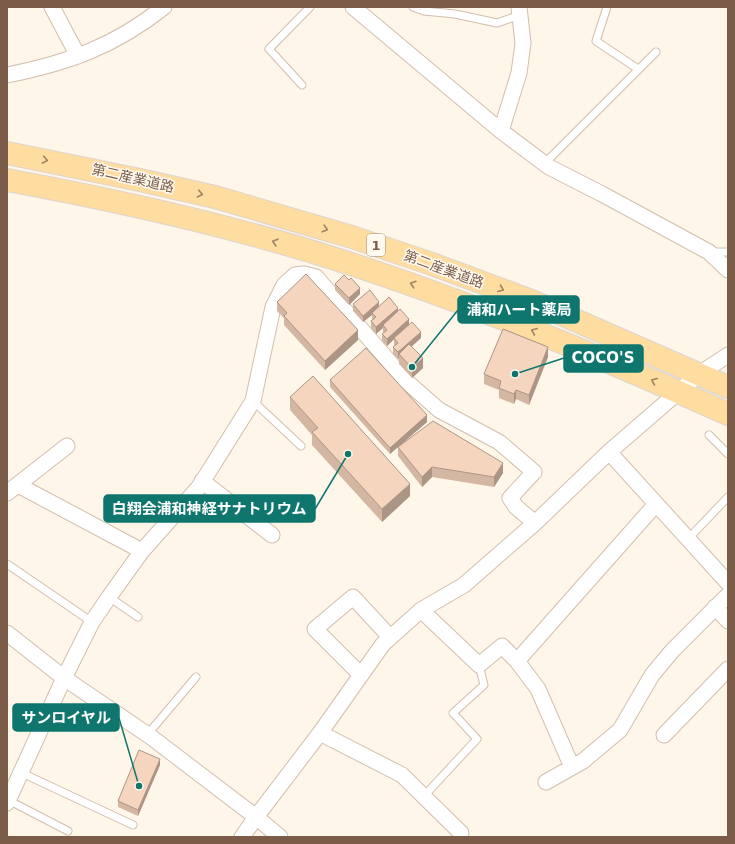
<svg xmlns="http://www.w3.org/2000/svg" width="735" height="844" viewBox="0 0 735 844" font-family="'DejaVu Sans','Noto Sans JP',sans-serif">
  <rect width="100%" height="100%" fill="#fef6e9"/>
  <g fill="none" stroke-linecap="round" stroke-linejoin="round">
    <g stroke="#d2beac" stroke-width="9">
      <path id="service" d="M413,7L424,11L455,14L497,23L520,15
        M607,7L596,41L638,69
        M302,85L269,49L310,7
        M544,164L656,52
        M711,252H728
        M253,401L301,446
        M709,435L728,454
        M688,539L728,497
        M7,564L92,622
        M109,597L138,617
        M147,735L196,677
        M22,773L133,825
        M424,796L477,739L453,713L484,685L479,665
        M8,800L68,831"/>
    </g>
    <g stroke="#d2beac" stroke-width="17">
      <path id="minor" d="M52,7L78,56
        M353,7L501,131L549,167L602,194L709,252L728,270
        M7,75C68,63 115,46 164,7
        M501,131L519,73L523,43L519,7
        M609,452L728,583
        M202,481L272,535
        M18,485L142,551
        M7,493L67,446
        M715,607L728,621
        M421,610L479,665L502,646L517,661L538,689L572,767
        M7,633L64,678L151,737L256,817L280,837
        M517,661L656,504
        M361,675L315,629L353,597L390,637
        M320,733L402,775L461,833
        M664,735L728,669
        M546,782L583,761L620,730L652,675L672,651L728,595
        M7,803L64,678L92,622L109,597L142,551L199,487L253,401L273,307L284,285L295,275L304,274L316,277L405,380L439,410L499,442L534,472L510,498L516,507L535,523
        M242,837L256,817L320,733L383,644L421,610L464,585L535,523L609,452L699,374L728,355"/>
    </g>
    <g stroke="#ddd5d0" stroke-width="24">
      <path id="primary" d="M7,153L140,180L215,197L352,237L432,264L529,300L728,387
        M7,180C121,201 234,226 345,262C475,304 603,358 728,414"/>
    </g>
    <use href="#service" stroke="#fff" stroke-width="7"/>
    <use href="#minor" stroke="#fff" stroke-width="15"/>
    <use href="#primary" stroke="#ffdc9f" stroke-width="22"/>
  </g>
  <path fill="#d4b7a3" d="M335,284L360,294L349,305L335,290Z
    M277,302L358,340L325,370L284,325V318L277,311Z
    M353,304L379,306L398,311L409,325L421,338L412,346L423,368L412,378L399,364V358L398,359L393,354V347L395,346L394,345V339L387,346L382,341V334L384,333L383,332V328L376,334L371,328V321L372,320V315L363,322L353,311Z
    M548,357L529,405L516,399L514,404L499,398V390L484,384V374Z
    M330,380L427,422L403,443L503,473L494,487L432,477L422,487L398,456V447L390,454L330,387Z
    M290,397L410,496L382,522L312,445V435L290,410Z
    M160,765L138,816L118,807V801Z"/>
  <path fill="#ac9585" d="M360,288V294L349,305V298Z
    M379,302V308L372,313V315L363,322V316Z
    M398,308V314L383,325V328L376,334V327Z
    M409,319V325L387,346V339Z
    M358,330V340L325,370V361Z
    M421,332V338L401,356L399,354V358L398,359V352Z
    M548,347V357L529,405V395Z
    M423,358V368L412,378V368Z
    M516,390V399L514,404V394Z
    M427,415V422L390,454V448Z
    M503,463V473L494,487V477Z
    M432,467V477L422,487V477Z
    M410,484V496L382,522V509Z
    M160,759V765L138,816V810Z"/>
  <path fill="#f6d5be" stroke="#ac9585" d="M306,274L358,330L325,361L284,316L287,313L277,302Z
    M344,275L349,280L351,278L360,288L349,298L335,284Z
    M370,290L379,302L363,316L353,304Z
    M389,297L398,308L376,327L371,321L376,317L372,313Z
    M400,309L409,319L387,339L382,334L387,330L383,325Z
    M412,322L421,332L398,352L393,347L398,343L394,338Z
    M503,329L548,347L529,395L516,390L514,394L499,388L501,381L484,374Z
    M409,344L423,358L412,368L399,354Z
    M366,348L427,415L390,448L330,380Z
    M313,376L410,484L382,509L312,432L318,428L290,397Z
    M433,421L503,463L494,477L432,467L422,477L398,447Z
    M139,750L160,759L138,810L118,801Z"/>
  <defs><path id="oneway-chevron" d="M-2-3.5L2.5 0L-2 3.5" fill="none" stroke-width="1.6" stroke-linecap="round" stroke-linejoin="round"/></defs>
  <g stroke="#a38263">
    <use href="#oneway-chevron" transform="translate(45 160) rotate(11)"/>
    <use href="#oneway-chevron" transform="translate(200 194) rotate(13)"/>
    <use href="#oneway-chevron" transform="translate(325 229) rotate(16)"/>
    <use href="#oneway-chevron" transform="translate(275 242) rotate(-164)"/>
    <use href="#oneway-chevron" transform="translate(413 284) rotate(-162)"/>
    <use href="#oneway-chevron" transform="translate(501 289) rotate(21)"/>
    <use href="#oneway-chevron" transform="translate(534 331) rotate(-157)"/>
    <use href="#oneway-chevron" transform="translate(654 381) rotate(-157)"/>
  </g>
  <g text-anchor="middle" stroke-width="3" stroke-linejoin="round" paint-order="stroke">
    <rect fill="#fffaf1" stroke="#a38b7b" stroke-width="1" x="367" y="234" width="18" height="22" rx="3"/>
    <g font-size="13" font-weight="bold" fill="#7b5c49">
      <text x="376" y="250">1</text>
    </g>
    <g font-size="14" fill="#7b5c49" stroke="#fffaf1">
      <text transform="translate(133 178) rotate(13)" y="5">第二産業道路</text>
      <text transform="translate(444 269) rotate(20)" y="5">第二産業道路</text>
    </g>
  </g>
  <path fill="none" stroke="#0f766e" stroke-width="1.5" d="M412 367L458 310M515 374L564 358M348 454L315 509M139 786L119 718"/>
  <g fill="#0f766e" stroke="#fffaf1" stroke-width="1.5">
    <circle cx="412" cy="367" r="4"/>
    <circle cx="515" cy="374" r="4"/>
    <circle cx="348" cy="454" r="4"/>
    <circle cx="139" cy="786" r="4"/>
  </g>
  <g fill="#0f766e" stroke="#0f766e" stroke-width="1.5">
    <rect x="458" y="296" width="121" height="27" rx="4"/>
    <rect x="564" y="345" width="79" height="27" rx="4"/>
    <rect x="104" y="495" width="211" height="27" rx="4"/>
    <rect x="13" y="704" width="106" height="27" rx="4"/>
  </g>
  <g font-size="15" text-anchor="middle" font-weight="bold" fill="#fff">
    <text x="519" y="315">浦和ハート薬局</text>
    <text x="603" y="363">COCO'S</text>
    <text x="209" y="514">白翔会浦和神経サナトリウム</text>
    <text x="66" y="723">サンロイヤル</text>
  </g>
  <rect width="735" height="844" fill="none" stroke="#7b5c49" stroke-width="16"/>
</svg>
